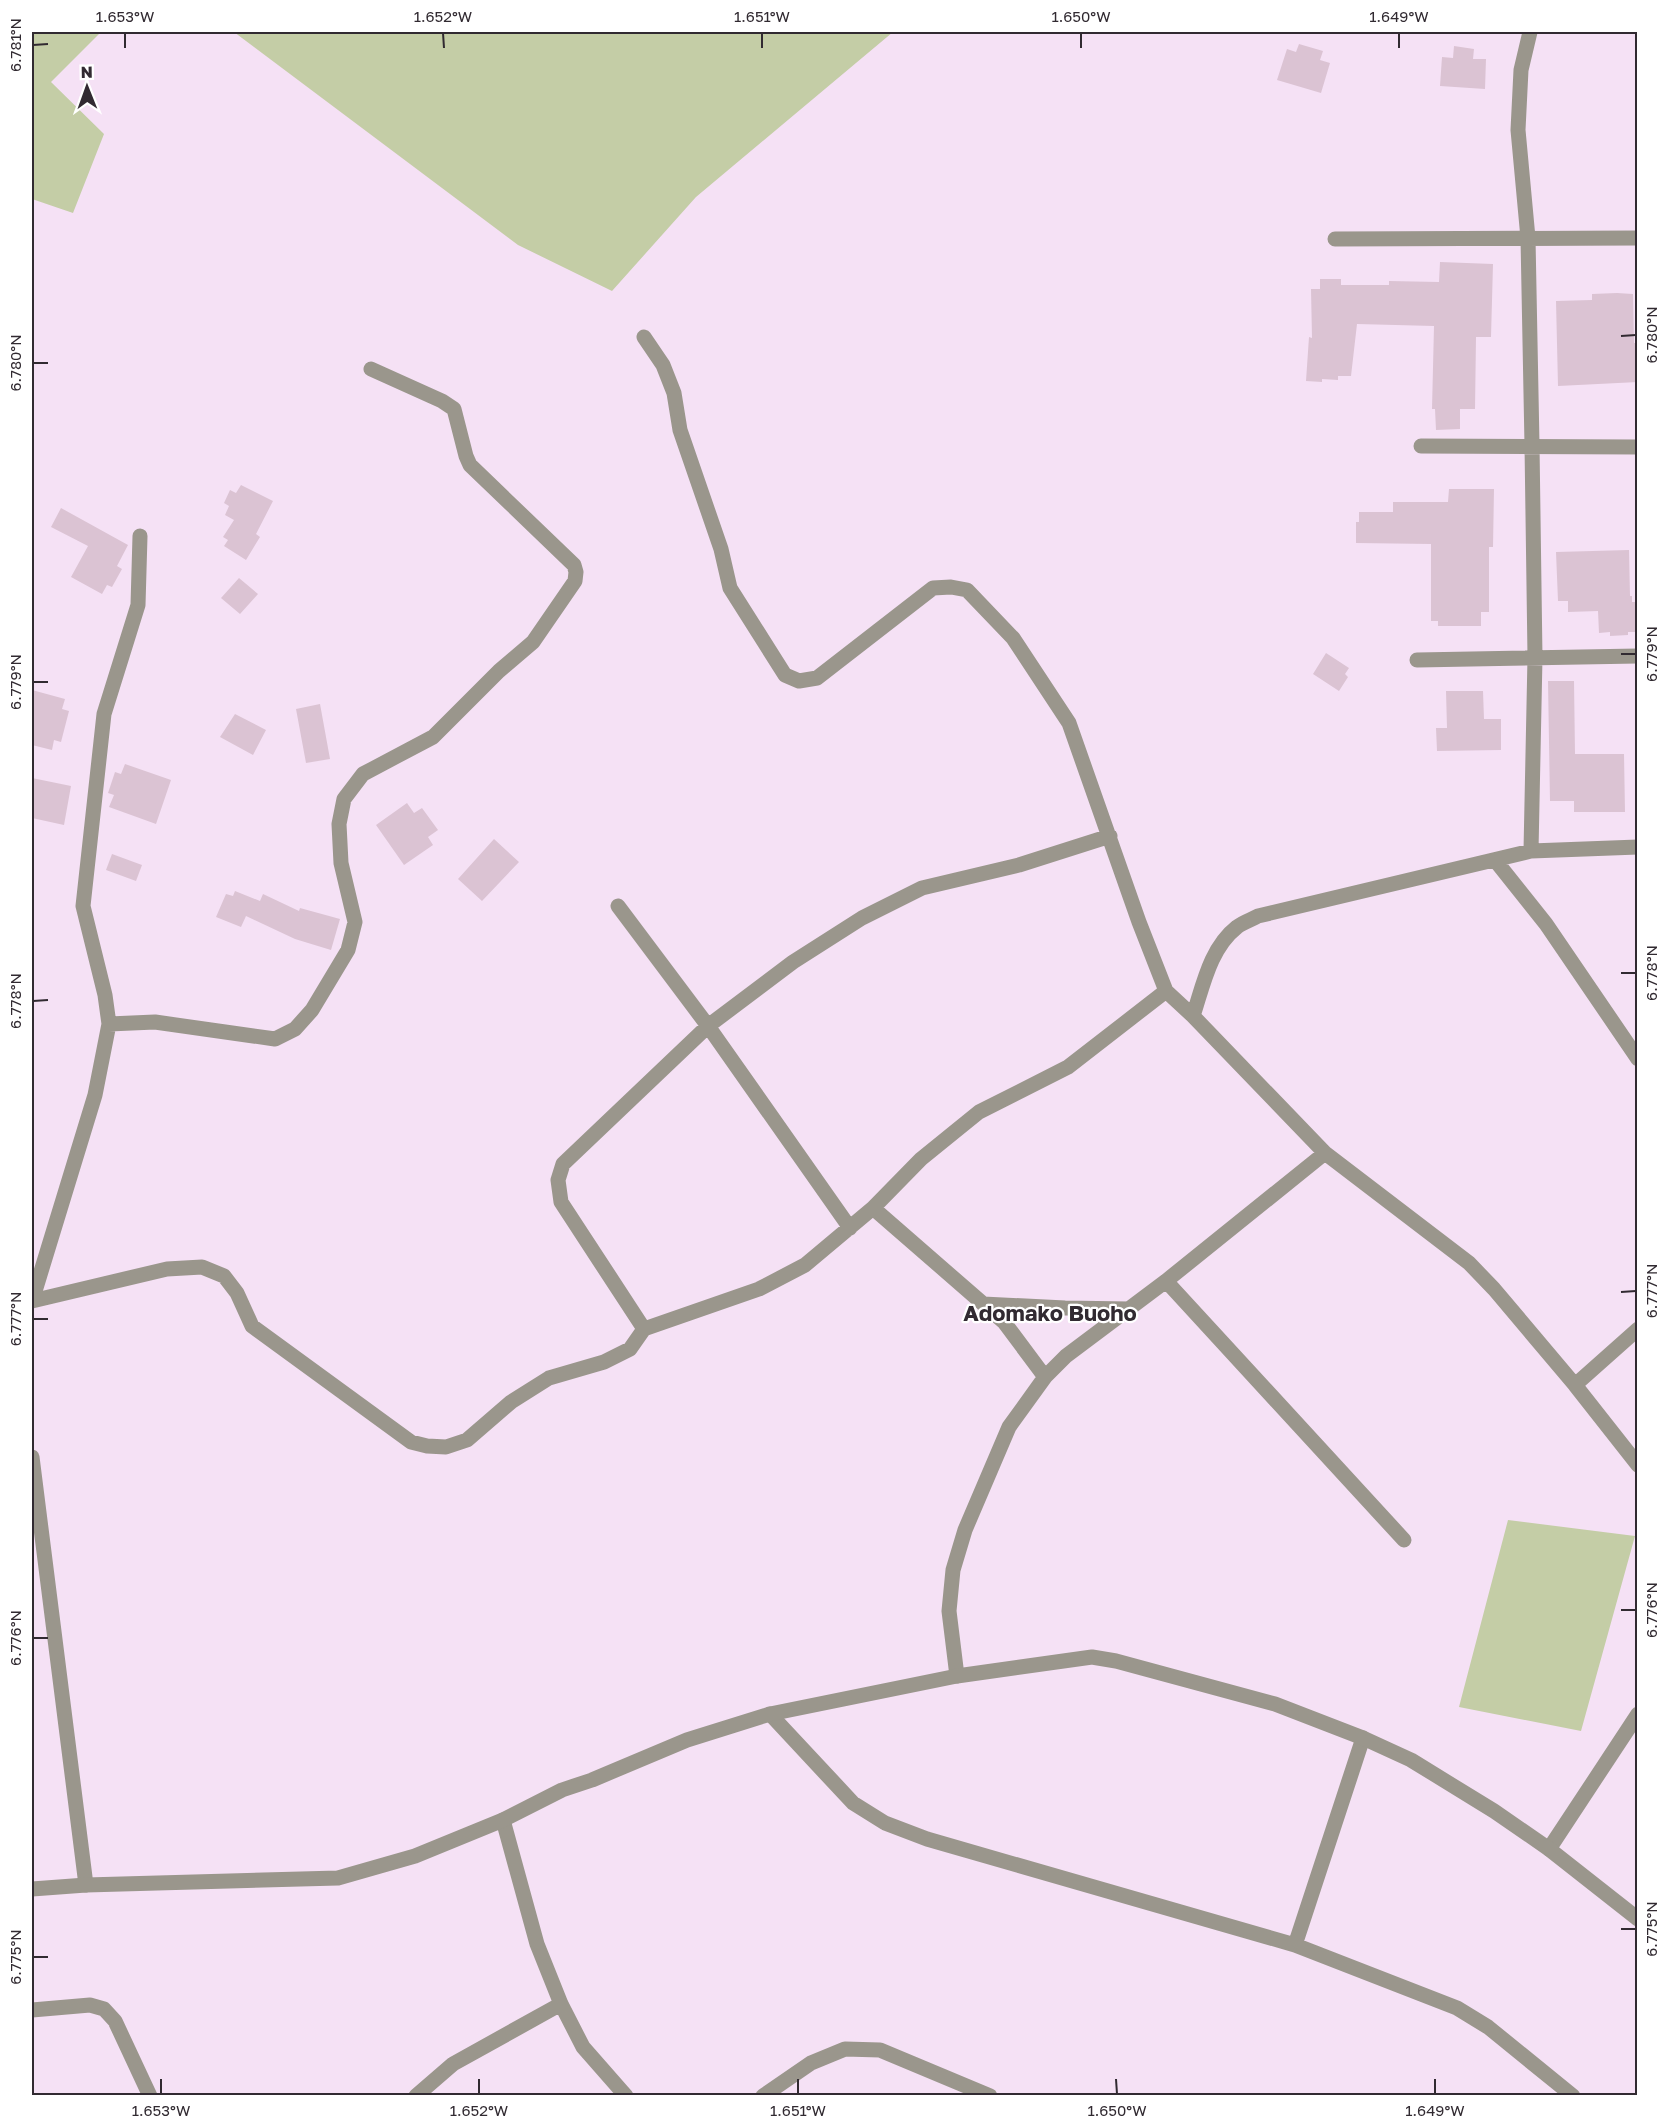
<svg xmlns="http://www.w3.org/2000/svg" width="1669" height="2127" viewBox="0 0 1669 2127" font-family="'Golos Text',sans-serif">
  <rect width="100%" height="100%" fill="#f5e1f5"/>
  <path fill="#c4cda6" d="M32,32H101L51,82L104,134L73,213L32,199Z
    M234,32H893L696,197L612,291L518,245Z
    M1508,1520L1635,1536L1581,1731L1459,1707Z"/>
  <path fill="#dbc3d3" d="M1299,44L1323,51L1320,60L1330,63L1321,93L1277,80L1287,49L1296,52Z
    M1454,46L1474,49L1473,59H1486L1485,89L1440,86L1442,57L1453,58Z
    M1440,262L1493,264L1491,337H1476L1475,409H1460V429L1436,430L1435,409H1432L1434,326L1357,324L1351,376H1338V380L1322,379V382L1306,381L1309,337L1312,338L1311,289H1320V279H1341V285H1389V281L1439,282Z
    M1617,293L1633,294L1634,343H1638V382L1558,386L1556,301L1592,300V294Z
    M241,485L273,501L256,534L260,537L246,560L224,546L228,540L223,537L234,520L225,515L229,506L224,503L230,490L236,493Z
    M1449,489H1494L1493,547H1489V612H1481V626H1438V621H1431V544L1356,543V522H1359V512H1393V502H1448Z
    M61,508L128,545L117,566L122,569L112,587L107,585L102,594L71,577L88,546L51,527Z
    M1629,550L1630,596H1632V602H1638V632H1628V635L1610,636V632L1599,633L1598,611L1568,612V601H1558L1556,552Z
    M239,578L258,594L240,614L221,598Z
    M1326,653L1349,668L1345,674L1348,677L1339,691L1313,674Z
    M1548,681H1574L1575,754H1624L1625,812H1574V801H1550Z
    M32,690L65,699L62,709L69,711L61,742L54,740L52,750L32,745Z
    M1446,691H1483L1484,719H1501V750L1437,751L1436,728H1447Z
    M320,704L330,759L306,763L296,709Z
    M235,714L266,730L253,755L220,737Z
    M125,764L171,780L156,824L109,807L114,795L108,793L115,772L121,774Z
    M32,778L71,786L64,825L32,818Z
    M407,803L414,813L422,808L438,830L428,837L433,845L404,865L376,825Z
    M494,839L519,862L482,901L458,879Z
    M112,854L142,865L136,881L106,870Z
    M235,891L260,901L263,894L299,911L300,908L340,919L331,950L295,939L246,916L241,927L216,917L226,894L233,896Z"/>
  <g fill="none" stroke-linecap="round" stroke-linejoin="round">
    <path stroke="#9a968c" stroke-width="15" d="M1530,32L1521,70L1518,130L1528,238L1532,445L1535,657L1531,851
      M1335,239L1638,238
      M644,337L663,365L674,393L680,430L721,549L730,588L785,675L799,681L817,678L933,588L951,587L967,590L1013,638L1069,723L1139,922L1166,991L1193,1016L1325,1153L1469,1263L1494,1289L1575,1385L1638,1465
      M1421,446L1638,447
      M1417,660L1638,656
      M1495,860L1546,924L1638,1059
      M618,906L708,1026L850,1228
      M1193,1016C1203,986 1210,948 1237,927C1243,922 1251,920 1258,916L1531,851L1638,847
      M109,1024L155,1022L275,1039L295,1029L312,1010L348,950L355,922L341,863L339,824L344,799L363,774L433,737L499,671L533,642L575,581L576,572L574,565L470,465L466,456L454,409L442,401L371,369
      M873,1208L1004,1322L1045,1377
      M1166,1281L1404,1540
      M32,1301L167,1269L202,1267L224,1276L237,1293L252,1326L411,1442L427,1446L446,1447L467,1440L511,1402L549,1378L604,1362L630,1349L644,1329L759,1289L805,1265L873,1208L921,1159L979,1112L1068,1067L1166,991
      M32,1301L95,1095L109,1024L105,995L83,906L104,714L138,605L140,536
      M983,1304L1065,1308L1129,1309
      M644,1329L561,1202L558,1180L563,1164L708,1026L793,962L862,918L922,888L1019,865L1110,836
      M1575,1385L1638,1329
      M32,1457L86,1885
      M957,1676L949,1611L953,1570L965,1530L1009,1427L1045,1377L1066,1356L1166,1281L1325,1153
      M770,1714L853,1803L885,1823L927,1839L1295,1945L1457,2008L1488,2027L1573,2096
      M503,1820L537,1944L561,2004L583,2047L626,2096
      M1549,1849L1638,1714
      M1295,1945L1363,1738
      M32,2010L90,2005L104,2009L115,2021L150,2096
      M416,2096L453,2064L561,2004
      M763,2096L811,2063L845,2049L880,2050L990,2096"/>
    <path stroke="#9a968c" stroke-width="15" d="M32,1889L86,1885L338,1878L415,1856L503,1820L562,1790L592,1780L687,1740L770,1714L957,1676L1092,1657L1116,1661L1275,1704L1363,1738L1411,1760L1494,1811L1549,1849L1638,1919"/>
  </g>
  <path fill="none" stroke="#312a31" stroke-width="2" d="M125,33V48M443,33L444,48M762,33V48M1081,33V48M1399,33V48M33,45L48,44M1621,336L1636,335M33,363H48M1621,654H1636M33,682H48M1621,973H1636M33,1001L48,1000M1621,1292L1636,1291M33,1319H48M1621,1610H1636M33,1638H48M1621,1929H1636M33,1957H48M161,2079V2094M479,2079V2094M798,2079V2094M1116,2079L1117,2094M1435,2079V2094"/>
  <g text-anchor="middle" stroke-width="4.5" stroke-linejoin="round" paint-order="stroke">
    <g font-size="22" font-weight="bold" fill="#312a31" stroke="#fff">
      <text x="1050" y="1321">Adomako Buoho</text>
    </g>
  </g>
  <rect width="1669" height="2127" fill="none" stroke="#ffffff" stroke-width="66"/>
  <g transform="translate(87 87) rotate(359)" stroke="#ffffff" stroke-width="4.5" paint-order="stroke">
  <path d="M0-4.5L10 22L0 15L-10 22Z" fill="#312a31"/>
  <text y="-9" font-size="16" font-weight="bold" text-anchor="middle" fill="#312a31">N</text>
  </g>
  <rect x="33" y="33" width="1603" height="2061" fill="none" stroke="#312a31" stroke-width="2"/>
  <g font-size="15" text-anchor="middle" fill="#312a31">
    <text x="125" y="22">1.653°W</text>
    <text x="443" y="22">1.652°W</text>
    <text x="762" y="22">1.651°W</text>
    <text x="1081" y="22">1.650°W</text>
    <text x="1399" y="22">1.649°W</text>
    <text transform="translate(16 45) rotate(-90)" y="5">6.781°N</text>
    <text transform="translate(1652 335) rotate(-90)" y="5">6.780°N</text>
    <text transform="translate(16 363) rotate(-90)" y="5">6.780°N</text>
    <text transform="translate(1652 654) rotate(-90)" y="5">6.779°N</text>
    <text transform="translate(16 682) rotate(-90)" y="5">6.779°N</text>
    <text transform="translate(1652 973) rotate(-90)" y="5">6.778°N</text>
    <text transform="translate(16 1001) rotate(-90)" y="5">6.778°N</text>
    <text transform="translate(1652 1291) rotate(-90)" y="5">6.777°N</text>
    <text transform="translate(16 1319) rotate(-90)" y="5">6.777°N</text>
    <text transform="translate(1652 1610) rotate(-90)" y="5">6.776°N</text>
    <text transform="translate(16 1638) rotate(-90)" y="5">6.776°N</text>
    <text transform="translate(1652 1929) rotate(-90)" y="5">6.775°N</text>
    <text transform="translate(16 1957) rotate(-90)" y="5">6.775°N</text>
    <text x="161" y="2116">1.653°W</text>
    <text x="479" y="2116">1.652°W</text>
    <text x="798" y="2116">1.651°W</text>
    <text x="1117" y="2116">1.650°W</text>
    <text x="1435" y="2116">1.649°W</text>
  </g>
</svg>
